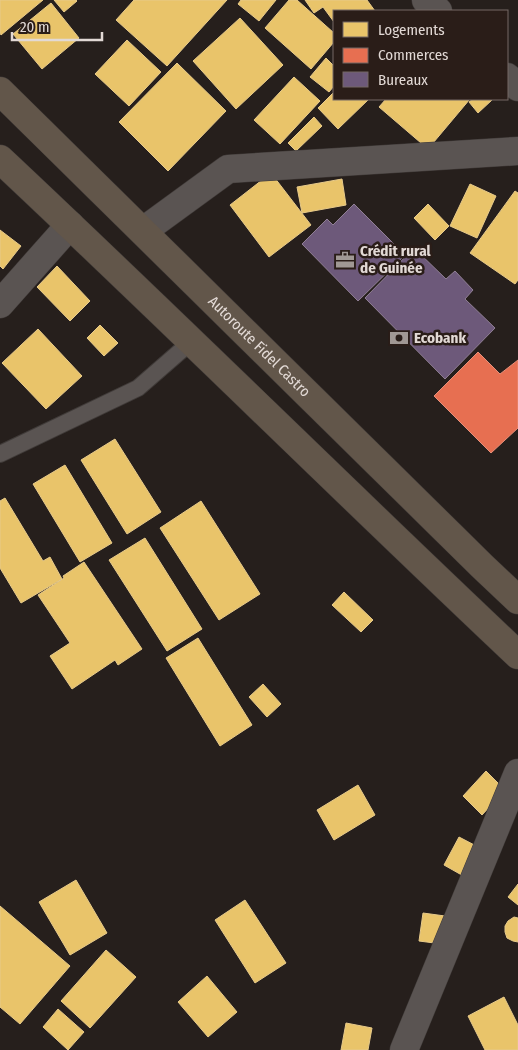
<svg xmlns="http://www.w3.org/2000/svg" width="518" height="1050" viewBox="0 0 518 1050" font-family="'Fira Sans Condensed',sans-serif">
  <rect width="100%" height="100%" fill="#261f1c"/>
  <path fill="#e9c46a" stroke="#e7ca8a" d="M0,0H43L1,35L0,33Z
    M54,0H76L77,1L64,12Z
    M134,0H227L167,66L116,20Z
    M241,0H276L259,21L238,4Z
    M289,0H297L334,33V42L311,69L265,28Z
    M305,0H367L375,11H334V22L323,7L314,13Z
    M51,3L79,38L42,69L13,34Z
    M240,18L283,65L236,109L193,61Z
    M127,40L161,72L129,106L95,74Z
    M326,58L334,66V86L329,92L310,77Z
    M177,63L226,111L168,171L119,122Z
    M294,77L320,101L280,144L254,120Z
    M334,92V99H369L338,129L318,108Z
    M386,99H470L428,149L379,107Z
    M473,99H492V100L478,113L469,102Z
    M314,117L322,126L296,151L288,143Z
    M271,173L311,225L269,257L230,205Z
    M342,179L346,205L302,213L297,187Z
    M470,184L496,196L477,238L450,226Z
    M515,191L518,193V280L515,284L470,253Z
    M428,204L449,226L435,240L414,218Z
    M0,230L21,246L3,269L0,266Z
    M57,266L90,301L70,321L37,287Z
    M100,325L118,343L104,356L87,338Z
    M38,329L82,376L46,409L2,363Z
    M115,439L161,512L127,534L81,460Z
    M65,465L112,543L80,562L33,484Z
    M5,498L43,561L50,557L62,579L21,603L0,568V501Z
    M201,501L260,594L219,620L160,528Z
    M145,538L202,629L167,651L109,560Z
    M84,562L142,649L118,665L115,660L72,689L50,656L70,643L38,595L64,578L63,576Z
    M344,592L373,620L361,632L332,605Z
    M198,638L252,725L220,746L166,658Z
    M263,684L281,704L267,717L249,697Z
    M486,771L505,790L482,815L463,796Z
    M358,785L375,815L334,840L317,810Z
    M459,837L482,849L467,878L444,865Z
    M76,880L107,933L70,955L39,902Z
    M518,884V905L508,897Z
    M245,900L286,963L255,983L215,920Z
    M0,906L70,966L20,1024L0,1007Z
    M423,913L445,916L442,944L419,941Z
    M514,917L518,918V942L513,941L507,938L505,932V926L508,921Z
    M106,950L136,977L90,1028L61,1001Z
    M207,976L237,1012L208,1037L178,1002Z
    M504,997L518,1025V1050H485L468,1016Z
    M58,1009L84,1032L68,1050L43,1027Z
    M346,1023L372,1028L368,1050H341Z"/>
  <path fill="#e76f51" stroke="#e68f79" d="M478,352L500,374L518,360V428L491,453L434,396Z"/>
  <path fill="#6d597a" stroke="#907f95" d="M354,204L405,255L358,301L302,244L327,219L333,225Z
    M414,248L446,279L455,271L473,290L465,299L495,328L445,379L365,298Z"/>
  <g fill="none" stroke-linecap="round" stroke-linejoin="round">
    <g stroke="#403b39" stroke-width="18">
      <path id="service" d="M0,454L138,388L192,341"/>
    </g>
    <g stroke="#403b39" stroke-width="29">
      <path id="minor" d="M426,0L438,11
        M507,77L518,87
        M143,231L228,169L518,151
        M0,304L70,225
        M404,1050L518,773"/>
    </g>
    <g stroke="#403b39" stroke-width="29">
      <g id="trunk">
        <path id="s1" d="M0,91L482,566L518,600"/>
        <path d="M0,159C175,323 344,491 518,655"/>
      </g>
    </g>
    <use href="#service" stroke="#5a5452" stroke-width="16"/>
    <use href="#minor" stroke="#5a5452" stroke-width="28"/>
    <use href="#trunk" stroke="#62564a" stroke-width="28"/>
  </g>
  <defs>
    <g id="office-bare" transform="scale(1.5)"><path d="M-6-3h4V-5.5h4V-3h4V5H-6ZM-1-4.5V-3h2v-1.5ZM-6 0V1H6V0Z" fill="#a09894" stroke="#2a1d18" stroke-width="2.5" paint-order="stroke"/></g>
    <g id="bank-bare" transform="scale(1.5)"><path d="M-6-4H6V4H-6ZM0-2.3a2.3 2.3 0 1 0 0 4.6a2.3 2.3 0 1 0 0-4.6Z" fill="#a09894" stroke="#2a1d18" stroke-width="2.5" paint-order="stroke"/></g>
  </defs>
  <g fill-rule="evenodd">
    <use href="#office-bare" x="345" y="260"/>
    <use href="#bank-bare" x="399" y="338"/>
  </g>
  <g text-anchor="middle" stroke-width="5" stroke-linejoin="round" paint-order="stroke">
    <g font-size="15" font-weight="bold" fill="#e2d9d5" stroke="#2a1d18" text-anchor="start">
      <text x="360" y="256">Crédit rural<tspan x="360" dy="17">de Guinée</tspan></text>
      <text x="414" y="343">Ecobank</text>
    </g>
    <g font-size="15" fill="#e2d9d5" stroke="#2a1d18">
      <text dy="5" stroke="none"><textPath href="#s1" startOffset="364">Autoroute Fidel Castro</textPath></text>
    </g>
  </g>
  <rect x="333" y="10" width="175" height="90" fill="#2a1d18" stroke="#746864"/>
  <rect x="343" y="22" width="25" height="15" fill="#e9c46a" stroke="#746864"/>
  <text x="378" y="35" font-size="15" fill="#e2d9d5">Logements</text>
  <rect x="343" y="48" width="25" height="15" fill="#e76f51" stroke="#746864"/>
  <text x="378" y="60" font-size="15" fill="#e2d9d5">Commerces</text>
  <rect x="343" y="72" width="25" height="15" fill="#6d597a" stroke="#746864"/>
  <text x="378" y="85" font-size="15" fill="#e2d9d5">Bureaux</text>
  <path d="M12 32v8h90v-8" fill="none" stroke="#e2d9d5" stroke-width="2.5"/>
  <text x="20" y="32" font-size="15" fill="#e2d9d5" stroke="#2a1d18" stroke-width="4" paint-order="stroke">20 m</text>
</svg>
